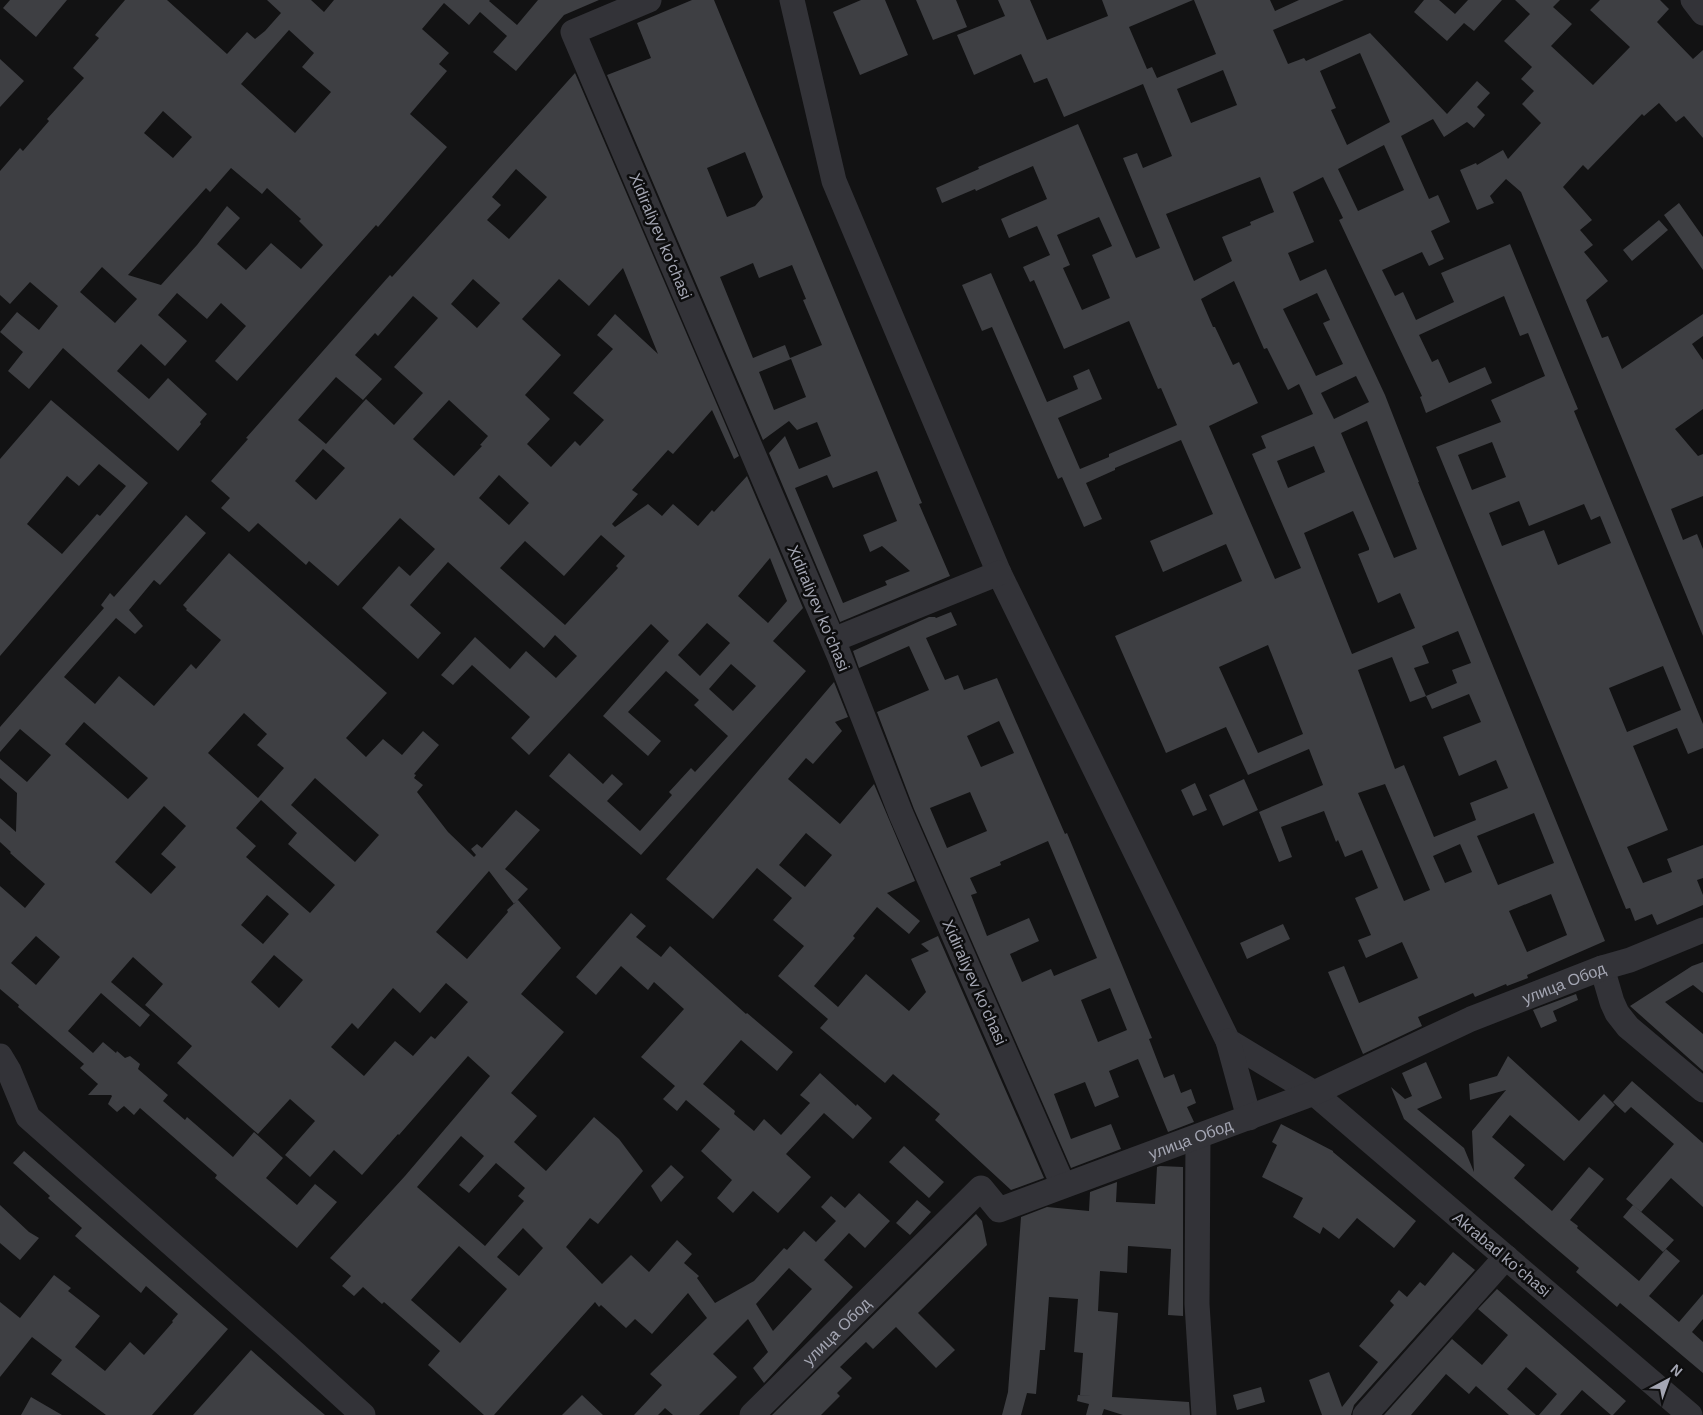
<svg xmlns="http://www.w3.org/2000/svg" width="1703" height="1415" viewBox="0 0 1703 1415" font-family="Helvetica,sans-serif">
  <rect width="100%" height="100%" fill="#121213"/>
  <path fill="#3e3f43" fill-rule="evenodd" d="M10,0H67L36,37L3,8Z
    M125,0H167L227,54L247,32L255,39L265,31L281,13L267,0H311L324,12L334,0H490L489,1L517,25L538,0H599L564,15L516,71L493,52L507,36L480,12L469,25L444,3L422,29L449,53L439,64L447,71L410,114L447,147L378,227L376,225L237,381L215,361L246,326L221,303L207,319L177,293L158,315L187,341L165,366L141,344L117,371L149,399L168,378L207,414L200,422L201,424L178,451L63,348L29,389L8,371L23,352L0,332L17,312L39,330L58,306L30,282L10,304L0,295V171L20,148L23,151L49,121L47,119L84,78L73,68L99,38L95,35ZM289,30L314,53L302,67L331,92L295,133L241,84ZM163,111L192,137L173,158L144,133ZM231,168L262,194L267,188L301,219L299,221L323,245L301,269L271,243L246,270L217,244L240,218L227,206L197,245L161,285L128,275L206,188L210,192ZM102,267L137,299L115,323L80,292Z
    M692,0H714L922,503L919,504L950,576L840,622L769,453L785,436L799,469L831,456L817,422L797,430L789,421L763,440L607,75L651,58L637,23ZM745,152L763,197L755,206L727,217L707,168ZM753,263L759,278L792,265L806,299L803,300L822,345L790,358L785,345L753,358L720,277ZM791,359L806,397L774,410L759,372ZM877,471L897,521L863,535L870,552L882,546L910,571L885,581L887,585L843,603L795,488L827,475L833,488Z
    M861,0H885L908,55L860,75L833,12Z
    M916,0H956L967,27L933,40Z
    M998,0H1030L1047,40L1108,16L1102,0H1193L1129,27L1147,69L1152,67L1157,78L1216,54L1194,0H1270L1275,11L1299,0H1344L1273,30L1288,64L1304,58L1306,61L1370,33L1447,114L1477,81L1490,93L1477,107L1485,115L1474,128L1467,122L1444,137L1433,119L1401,136L1429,199L1438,195L1450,222L1431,231L1444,259L1429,266L1422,252L1382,270L1395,296L1403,292L1416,320L1454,302L1441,273L1510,244L1578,409L1574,411L1703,724V748L1688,754L1677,728L1633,746L1668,830L1627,847L1643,883L1672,872L1667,859L1703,845V878L1697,880L1703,895V905L1657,925L1652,914L1635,921L1630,908L1626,909L1436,447L1501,422L1491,400L1545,376L1528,333L1520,336L1504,296L1419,335L1432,362L1438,359L1449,383L1485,367L1492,383L1426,413L1420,397L1422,396L1339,220L1343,218L1323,177L1293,192L1314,242L1288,253L1300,281L1326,269L1385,395L1419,482H1418L1605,941L1527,975L1528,978L1507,986L1506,984L1475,997L1473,993L1418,1017L1422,1026L1363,1054L1328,972L1344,966L1359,1003L1418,978L1402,942L1366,958L1358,940L1371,935L1355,898L1378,888L1362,850L1345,857L1338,840L1336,842L1324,811L1281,827L1292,857L1279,862L1259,812L1323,785L1309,749L1248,775L1226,727L1166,753L1115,636L1242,581L1226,544L1163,572L1150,541L1213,514L1181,440L1115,468V470L1086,483L1102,519L1084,527L1062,477L1058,479L992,327L982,331L962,285L991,273L1047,402L1078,389L1073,376L1089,369L1102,399L1058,418L1080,469L1109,457V454L1177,425L1161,388L1158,389L1129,321L1064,349L1034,280L1030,282L1023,267L1050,255L1037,226L1009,238L1001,219L1047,199L1033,166L976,191L975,189L942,203L936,188L979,169L978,167L1078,124L1136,258L1160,248L1123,158L1137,153L1143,168L1172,156L1143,84L1064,117L1047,78L1034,83L1021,54L974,75L957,35L1005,16ZM1360,53L1390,122L1347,145L1331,110L1336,108L1320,71ZM1223,70L1237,105L1191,123L1177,89ZM1384,145L1404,190L1358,211L1338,169ZM1260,177L1274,212L1250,222L1251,225L1222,237L1232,261L1194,281L1166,214ZM1099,217L1112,246L1092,255L1110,298L1082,310L1063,268L1070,265L1057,235ZM1234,281L1264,349L1267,348L1288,390L1299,384L1313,414L1261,436L1266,448L1252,454L1301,568L1275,579L1209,426L1258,403L1239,362L1233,365L1215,327H1213L1201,299ZM1317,293L1330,320L1323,323L1343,364L1316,376L1283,309ZM1356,376L1369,402L1334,419L1321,393ZM1367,421L1417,549L1394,558L1341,433ZM1492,442L1506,477L1472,490L1458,455ZM1314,446L1325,472L1288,488L1277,461ZM1519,501L1529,526L1584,504L1591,520L1600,516L1611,543L1558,565L1544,530L1502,546L1489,513ZM1353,511L1369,548V550L1358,554L1378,603L1400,593L1415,628L1352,654L1304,533ZM1458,631L1471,663L1452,670L1457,683L1426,696L1432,709L1469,694L1481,722L1443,737L1448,749L1459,776L1496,760L1508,788L1470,803L1476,820L1434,837L1404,765L1395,769L1358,670L1392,657L1410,702L1426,696L1414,668L1429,663L1422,646ZM1268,645L1303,734L1258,753L1219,667ZM1663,666L1681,710L1627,732L1609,688ZM1385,784L1430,890L1404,901L1358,793ZM1534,813L1554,863L1498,885L1477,836ZM1460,844L1472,872L1445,883L1433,856ZM1551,894L1567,935L1527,952L1509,911Z
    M1424,0H1439L1455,14L1468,0H1502L1474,31L1464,23L1447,41L1414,12Z
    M1515,0H1560L1553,7L1572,24L1551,46L1593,85L1630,47L1590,10L1600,0H1660L1669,9L1657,22L1693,59L1703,50V138L1684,116L1676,122L1659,103L1644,116L1642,114L1588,170L1583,165L1563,187L1592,220L1580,230L1593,245L1584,252L1608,281L1586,300L1602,338L1608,336L1622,369L1703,314V336L1692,344L1703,360V409L1675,429L1698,456L1703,454V496L1671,509L1683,540L1697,534L1703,549V636L1521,192L1506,179L1490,196L1494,203L1477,210L1460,170L1476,163L1477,165L1503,150L1508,159L1541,123L1522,104L1534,91L1521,79L1532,67L1504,41L1530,14Z
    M0,59L24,81L0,107Z
    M575,73L739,456L734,459L712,410L673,454L668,450L632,490L638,494L612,524L615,527L648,504L662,516L673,504L698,526L712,510L714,512L747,476L803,608L773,641L806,671L641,855L549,776L569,753L603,784L612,774L623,784L607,801L640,831L672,795L669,792L691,768L695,772L728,736L694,705L699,700L666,671L628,712L661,741L648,756L603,716L669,641L651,624L529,755L511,738L530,717L472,665L453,685L441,675L475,637L510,669L526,651L556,678L577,656L555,635L544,648L448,562L410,605L441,633L418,659L362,608L399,566L410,576L435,549L400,518L338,586L309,561L306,565L258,523L249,532L221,508L230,498L211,481L248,439L246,438L390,275L392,277ZM516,169L547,197L509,239L487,220L501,205L492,197ZM623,268L658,354L615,314L597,335L613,349L573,393L604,420L580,446L575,441L551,467L527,444L550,419L525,395L561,355L522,319L559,279L589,306ZM473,279L500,303L477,328L451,304ZM413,296L438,318L394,367L423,393L394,425L366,399L326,444L298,420L336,377L363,400L382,379L355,355L375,333L378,336ZM449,400L488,436L480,445L482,446L454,476L413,439ZM323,449L345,468L316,500L295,481ZM499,475L529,503L509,525L479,498ZM601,535L625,556L616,566L618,568L565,625L500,568L525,541L564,576ZM770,558L787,601L768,623L738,596ZM707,623L730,643L700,676L678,655ZM731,664L756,686L733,711L709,689Z
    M1679,203L1703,237V270L1664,215Z
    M1659,220L1668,230L1632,261L1623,250Z
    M51,400L148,483L0,656V459ZM99,464L126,486L100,516L97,514L62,554L27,524L67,476L79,486Z
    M186,515L206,533L160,585L154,580L129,610L143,626L135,634L116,618L64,677L95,704L119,676L154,706L191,664L196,669L221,640L186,610L187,609L183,605L229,553L387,693L346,738L366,757L383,739L402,755L423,731L439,745L414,774L416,775L414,778L423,785L417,792L448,832L474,857L476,855L471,849L477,844L482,848L516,810L540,830L505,869L528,889L514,904L489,871L436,932L467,959L508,912L507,910L518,900L561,948L521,994L564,1032L511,1093L537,1116L514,1142L546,1171L594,1117L619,1139L643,1171L598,1224L590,1218L566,1247L602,1284L631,1255L649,1272L677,1240L692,1254L684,1263L699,1276L697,1278L715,1303L754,1281L784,1248L787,1250L804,1231L816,1242L836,1221L821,1207L831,1196L845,1208L859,1193L890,1221L865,1248L849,1233L824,1260L853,1287L764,1383L753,1368L768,1352L748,1319L713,1354L737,1377L699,1415H673L665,1408L658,1415H634L662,1385L650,1374L707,1318L688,1293L652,1334L635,1319L626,1328L601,1305L599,1307L595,1302L494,1415H484L428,1365L440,1351L384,1302L382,1304L363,1287L354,1296L342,1286L351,1276L330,1258L405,1176L490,1076L468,1056L399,1135L398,1134L362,1175L334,1150L310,1177L285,1155L315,1121L290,1099L258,1134L177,1063L192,1046L145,1005L163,984L133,957L111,982L150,1015L140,1027L101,993L68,1031L93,1053L103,1042L116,1053L117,1051L125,1058L130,1056L140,1064L138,1069L168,1095L163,1101L185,1120L187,1117L233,1157L254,1132L283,1158L266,1178L297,1205L315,1184L337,1202L297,1248L215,1178L217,1175L140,1108L134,1115L124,1106L117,1112L108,1104L112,1096L111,1095H88L98,1084L80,1068L84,1064L18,1007L19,1005L0,989V886L25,908L45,884L10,853L11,852L0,842V818L16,832L17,793L0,778V759L27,782L51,755L20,729L0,752V727L104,608L101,605L110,593L114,597ZM244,713L267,734L257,745L284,768L258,798L208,753ZM84,722L148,778L128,799L65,744ZM315,778L379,835L355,862L291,805ZM261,800L297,833L288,844L335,885L310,913L246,857L256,846L236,828ZM164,806L186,826L161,854L176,867L151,894L115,862ZM267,895L289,914L263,944L241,925ZM36,936L60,957L36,985L11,963ZM274,955L303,980L279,1008L251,982ZM446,983L468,1002L435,1039L431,1036L413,1056L395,1041L364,1076L331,1047L352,1023L358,1029L393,988L420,1013ZM461,1136L484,1156L459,1185L469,1193L496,1163L525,1188L518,1196L524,1201L485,1246L417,1187ZM523,1228L543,1248L519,1276L497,1257ZM459,1246L507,1289L460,1343L411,1300ZM789,1268L812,1289L773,1331L756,1304Z
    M951,612L957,625L926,638L945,680L958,675L964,690L997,678L1065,834L1067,833L1122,965L1152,1038L1149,1039L1164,1078L1174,1074L1181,1093L1191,1089L1196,1103L1187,1107L1194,1122L1168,1132L1138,1059L1109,1071L1119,1097L1095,1107L1085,1082L1054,1094L1071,1139L1111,1124L1121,1149L1071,1168L914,809L877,712L929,690L909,646L859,668L853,651L929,617H935L936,618ZM999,721L1014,753L981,767L967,736ZM970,792L987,831L947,848L930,808ZM1048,841L1097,958L1054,976L1051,969L1022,982L1010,954L1039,941L1029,918L987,936L971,895L977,893L970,878L1001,865L1000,862ZM1110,988L1127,1030L1098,1042L1081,1000Z
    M834,682L848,717L835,722L842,731L813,764L806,758L788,779L840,824L874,784L915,881L887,893L920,921L909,934L877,907L853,936L855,938L814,986L838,1007L866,974L909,1011L926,992L911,959L929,951L921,944L938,936L1044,1178L1011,1190L935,1120L940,1114L893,1074L885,1083L820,1028L828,1019L778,976L804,946L773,920L792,898L757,868L713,919L666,879ZM806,833L832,855L805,887L779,865Z
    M1244,779L1258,810L1223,826L1209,795Z
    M1195,783L1207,810L1193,816L1181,790Z
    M631,913L646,926L636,937L661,957L670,946L746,1014L747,1013L793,1052L777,1071L741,1040L703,1084L735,1111L734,1114L754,1131L764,1119L781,1135L810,1103L800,1095L820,1073L856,1106L857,1104L872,1118L853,1139L824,1113L786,1154L811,1177L778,1213L753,1191L733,1213L717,1198L732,1180L701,1151L720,1129L686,1100L677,1111L663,1099L675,1086L641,1057L684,1009L654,982L648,990L621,966L596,995L576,977Z
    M1283,924L1290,939L1247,959L1240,943Z
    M1703,962V993L1693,985L1665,1002L1703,1034V1071L1630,1006L1692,966Z
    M1576,994L1578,1000L1553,1011L1557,1021L1541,1028L1533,1010Z
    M1508,1056L1579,1121L1604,1094L1615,1105L1564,1161L1510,1115L1492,1137L1525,1165L1514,1178L1552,1211L1589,1167L1604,1179L1570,1220L1578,1226L1577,1228L1639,1281L1666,1249L1680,1261L1649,1296L1679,1322L1703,1294V1319L1692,1332L1703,1342V1373L1620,1303L1617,1307L1576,1272L1579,1268L1404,1119L1391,1087L1405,1099L1412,1096L1402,1073L1426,1062L1442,1098L1417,1109L1464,1148L1474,1172L1472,1131L1506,1090L1470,1100L1469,1084L1497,1076Z
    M1632,1081L1703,1143V1207L1671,1178L1641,1212L1626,1199L1674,1144L1631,1107L1625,1113L1613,1102Z
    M1281,1124L1333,1151V1152L1416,1221L1394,1248L1357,1218L1339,1239L1323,1227L1320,1234L1293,1217L1303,1198L1262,1177L1277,1145L1272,1142Z
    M904,1146L944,1182L929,1198L889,1162Z
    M24,1151L228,1329L152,1415H106L51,1374L62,1360L32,1337L0,1377V1302L20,1318L54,1275L71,1288L68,1291L100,1316L75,1347L105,1371L130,1342L144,1355L173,1322L172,1321L178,1314L146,1286L141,1293L75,1236L82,1228L48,1198L50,1196L13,1163Z
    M671,1165L684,1177L661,1202L651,1186Z
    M1160,1166L1183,1167V1316L1168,1315L1171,1249L1128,1246L1127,1273L1100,1271L1098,1311L1118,1313L1112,1397L1189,1402L1190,1415H1123L1104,1409L1102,1415H1086L1089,1404L1077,1401L1078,1395L1092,1396L1080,1395L1083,1353L1074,1352L1078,1299L1049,1297L1045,1350H1040L1036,1394L1027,1393L1021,1415H1002L1008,1392L1021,1217L1047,1207L1089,1211L1090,1192L1117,1182L1116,1202L1155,1204L1157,1167Z
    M917,1200L931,1212L910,1235L896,1223Z
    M0,1205L29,1232L39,1238L20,1260L0,1243Z
    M1633,1205L1674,1240L1663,1252L1623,1217Z
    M976,1214L982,1221L987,1245L918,1313L955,1350L936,1368L896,1327L873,1349L866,1342L840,1367L852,1378L837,1393L840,1396L821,1415H772Z
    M1453,1252L1475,1270L1354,1405L1351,1415H1322L1309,1380L1329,1372L1342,1407L1378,1362L1359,1346L1394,1305L1390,1301L1399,1290L1407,1297L1420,1282L1425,1286Z
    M1497,1289L1626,1401L1613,1415H1611L1582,1390L1560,1415H1539L1557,1394L1526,1367L1507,1389L1536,1415H1509L1476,1386L1469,1394L1446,1374L1411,1415H1384L1452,1339L1482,1365L1508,1335L1478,1309Z
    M251,1350L297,1391L325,1415H193Z
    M1261,1387L1265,1402L1237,1410L1233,1395Z
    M582,1395L603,1415H562Z
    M31,1397L62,1415H21Z"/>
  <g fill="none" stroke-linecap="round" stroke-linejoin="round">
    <g stroke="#333338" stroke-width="25">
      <path d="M649,0L573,32L839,655L901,814L1063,1185"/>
      <path d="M792,0L834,181L999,573L1228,1041L1314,1093L1690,1415"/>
      <path d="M1693,0L1703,13"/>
      <path d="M833,640L999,573"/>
      <path d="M1602,968L1612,1002L1617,1013L1628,1027L1703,1090"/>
      <path d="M1228,1041L1249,1118"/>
      <path d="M0,1056L9,1071L28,1117L286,1345L363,1415"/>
      <path d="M1198,1137L1197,1304L1204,1415"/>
      <path id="s1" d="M752,1415L981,1188L999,1210L1314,1093L1471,1019L1602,968L1630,960L1703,930"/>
      <path d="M1365,1415L1506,1257"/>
    </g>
  </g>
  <g text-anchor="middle" stroke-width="5" stroke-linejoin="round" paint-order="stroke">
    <g font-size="16" fill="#a4a6b3" stroke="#0d0d0e">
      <text transform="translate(661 236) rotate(67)" y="6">Xidiraliyev koʻchasi</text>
      <text transform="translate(819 608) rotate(67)" y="6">Xidiraliyev koʻchasi</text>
      <text transform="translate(975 982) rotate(66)" y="6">Xidiraliyev koʻchasi</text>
      <text dy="6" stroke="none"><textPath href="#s1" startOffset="960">улица Обод</textPath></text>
      <text dy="6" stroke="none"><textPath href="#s1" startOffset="555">улица Обод</textPath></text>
      <text transform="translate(1502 1254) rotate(40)" y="6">Akrabad koʻchasi</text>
      <text dy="6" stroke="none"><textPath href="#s1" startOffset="119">улица Обод</textPath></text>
    </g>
  </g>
  <g transform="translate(1668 1380) rotate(41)" stroke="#0d0d0e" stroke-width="4" paint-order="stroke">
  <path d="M0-4L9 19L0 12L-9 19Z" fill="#a4a6b3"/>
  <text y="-8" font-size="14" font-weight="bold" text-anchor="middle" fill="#a4a6b3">N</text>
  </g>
</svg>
